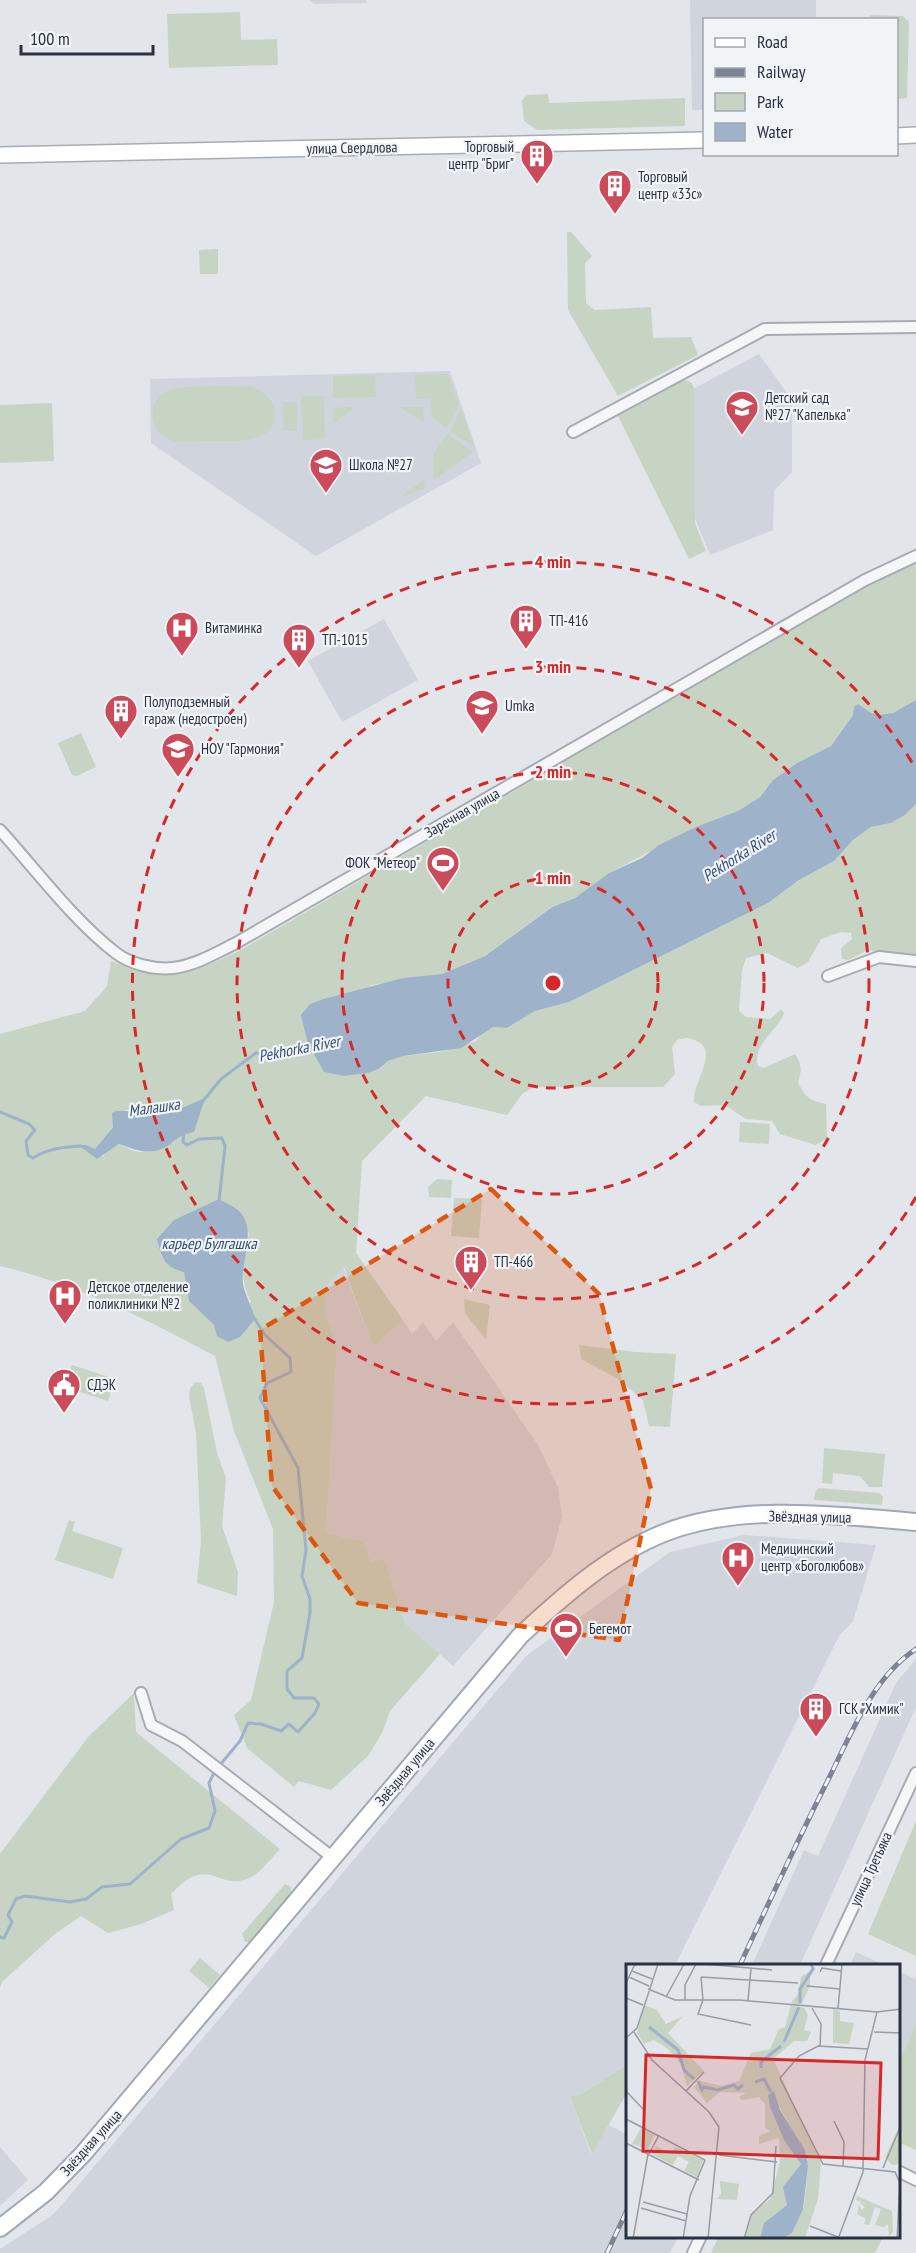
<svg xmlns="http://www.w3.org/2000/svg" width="916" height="2253" viewBox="0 0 916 2253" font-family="'PT Sans Narrow',sans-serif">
  <rect width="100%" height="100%" fill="#e2e5ea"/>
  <path fill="#d0d4dc" d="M310,0H366V3L314,4Z
    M690,0H816V19L704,20V110H692Z
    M759,354L792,400V472L774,491L773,530L710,555L692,511L691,390Z
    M450,371L481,463L316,556L151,443L150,379Z
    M384,619L418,680L342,722L308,661Z
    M343,1267L373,1347L403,1320L412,1334L423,1322L436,1341L453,1322L538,1445L558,1487L562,1516L552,1554L453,1666L405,1623L384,1559L371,1562L363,1541L326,1533L337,1347L326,1315L325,1287Z
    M744,1535L876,1545L853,1621L839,1636L675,1965H628V2060L626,2065L585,2092L570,2097L591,2154L609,2125L628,2135V2236L678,2237L670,2253H0V2249L54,2214L526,1656L670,1552Z
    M916,1659V1707L800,1965H752L804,1850L818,1856L896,1683Z
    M856,1952L884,1965H850Z
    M900,1972L916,1979V2025L900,2059Z
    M0,2147L28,2180L0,2206Z"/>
  <path fill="#c7d4c3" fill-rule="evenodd" d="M240,12L241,40L277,39L278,65L169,68L167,14Z
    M871,15L903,16L909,22L907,98L897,99L896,20L867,19Z
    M548,94L549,103L685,98V126L537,130L524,121L522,100L527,95Z
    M567,232H571L592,256L585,263L586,303L594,310L651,307L653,338L691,337L698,355L618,396L568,310Z
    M218,249V274H200L199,250Z
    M415,374H448L459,405L446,428L432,417L431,398L416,399Z
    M375,375L376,397L333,398V376Z
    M683,380L691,382L694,388L695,523L706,551L689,559L617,414Z
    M252,387C263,391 272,397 274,409C282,448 225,440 202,441C191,441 176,444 166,438C148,428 148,402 165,392C180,384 234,386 252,387Z
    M301,396H324L325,439L303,440Z
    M282,402H297V431H283Z
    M52,403L54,461L0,463V405Z
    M402,407H423L424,422L402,409Z
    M334,408L353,407L354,408L333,424Z
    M461,409L474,447L450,431Z
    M447,434L473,452L434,480L433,454Z
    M424,480L425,488L401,497Z
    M916,562V700C904,708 886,720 871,713C864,710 863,707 854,707L853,715L831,746L797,763L773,780L760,797L738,811L698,826L609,873L575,898L551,907L485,956L442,974L372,985L305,1028L308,1044L324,1072L344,1076L368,1073L380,1069L388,1061L403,1056L440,1052L476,1041L482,1033L493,1027L508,1028L535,1011L569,1002L768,903L799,880L834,861L853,840L871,827L891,823L905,815L916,804V955L868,950L848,960L842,959L841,948L852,939L851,933L841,932L821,939L808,962L798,968L767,953L746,958L742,971L739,1011L746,1017L770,1019L781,1009L784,1013C778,1030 751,1046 758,1066L764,1068L795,1054C802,1065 802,1070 798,1082C805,1097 810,1101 826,1104L827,1138L816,1145L780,1134L772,1121L746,1119L725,1105L701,1106L694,1102C692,1084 717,1055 700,1043C691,1037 686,1037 677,1040L672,1047L675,1074L663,1087H535L523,1093L507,1115L426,1096L362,1161L356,1253L403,1320L373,1347L344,1267L325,1287L326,1315L337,1347L326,1533L363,1541L371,1562L384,1559L405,1623L440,1654L390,1711L382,1733L368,1756L331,1790L299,1781L294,1787L247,1748L234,1715L251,1700L274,1602L273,1529L234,1431L215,1356C146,1319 77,1284 0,1266V1034L85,1011L107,986L111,961C168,984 185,976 239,951L866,586ZM205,1099C190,1123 174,1155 141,1152C134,1152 126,1147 119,1144L105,1153L103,1157L86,1145L95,1149L126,1110L175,1111ZM219,1199L225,1203L249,1234C242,1260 239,1278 251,1302L214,1325L189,1301L184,1272Z
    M81,733L96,767L77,776L72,775L58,743Z
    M740,1122L770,1124L769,1144L739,1142Z
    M437,1179L452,1180L451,1198L429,1197L428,1187Z
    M454,1198L482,1199L479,1238L451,1236Z
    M464,1299L490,1305L486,1340L465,1313Z
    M579,1345L635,1352L676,1354L670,1427L649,1426L643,1400L618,1379L581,1359Z
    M72,1365L115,1379L108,1401L65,1387Z
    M195,1382L201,1383L204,1388L217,1453L226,1478L222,1526L238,1572L237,1596L197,1583L201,1541L196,1432L189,1397L190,1389Z
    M824,1448L885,1454L882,1487H869L860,1476L833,1473L832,1484L822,1483Z
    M819,1488L879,1493L883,1497L882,1505L814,1500L815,1492Z
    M69,1520L75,1522L72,1531L123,1548L113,1579L55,1560Z
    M134,1693L136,1732L280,1849C272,1857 260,1874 249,1878C217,1892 210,1852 171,1894L174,1910L141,1924L108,1933L81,1916L55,1934L2,1982L0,1988V1854L89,1736Z
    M916,1821V1956L868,1934Z
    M285,1884L291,1887V1893L251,1942H245L242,1934Z
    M200,1958L220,1975L209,1988L189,1971Z
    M916,2025V2150L900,2143V2059Z
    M628,2060V2091L592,2154L570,2097L585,2092L626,2065Z
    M719,2236H883V2237L875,2253H711Z"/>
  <path fill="#9eb2c9" d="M916,700V804L905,815L891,823L871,827L853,840L834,861L799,880L768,903L569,1002L535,1011L507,1028L493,1027L461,1048L403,1056L388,1061L379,1069L368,1073L344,1076L324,1072L308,1044L301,1015L310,1004L324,999L403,978L442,974L485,956L552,907L575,898L609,873L642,858L659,845L698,826L738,811L760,797L773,780L797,763L831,746L853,715L854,707L858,704L871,713L879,715L893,713Z
    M205,1098L194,1132C182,1134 178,1138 169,1145C152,1157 136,1150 119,1144L97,1159L78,1145H86L95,1149L113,1127L112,1113L116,1111H175Z
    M219,1199C225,1203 234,1206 239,1211C258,1230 240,1261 243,1284C245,1295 252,1307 255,1319L240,1337L228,1342L217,1336L214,1325L189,1301L184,1272C164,1267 162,1258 157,1239L174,1220Z"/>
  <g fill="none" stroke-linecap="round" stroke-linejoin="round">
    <path stroke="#9eb2c9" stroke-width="3" d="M203,1101L221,1079L256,1053L279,1054L308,1044
      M0,1112L29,1124L35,1130L26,1141L28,1155L33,1158C48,1148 65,1147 81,1146
      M184,1131L183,1142L187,1145L199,1139L222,1138L225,1146L219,1201
      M219,1766L240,1741L248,1723L261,1724L281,1731L289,1724L298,1732L315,1713L319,1704L314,1698H294L287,1689V1671L302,1658L310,1613V1599L302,1576L306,1550L298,1468L260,1398L267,1383L291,1372L290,1358L264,1334L253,1316
      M0,1937L4,1938L12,1922L8,1915L16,1899L25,1896L70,1902L86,1899L102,1887L130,1884L181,1839L209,1828L215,1811L209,1783L215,1771"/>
    <g stroke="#a7acb4" stroke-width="14">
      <path id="minor" d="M573,432L765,329L916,327
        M0,830C35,869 75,922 116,953C130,964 155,970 173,968C196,965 216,953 236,943L865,580L916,556
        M828,976L879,957L916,961
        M141,1693L151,1725L182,1741L332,1857
        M826,1965L916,1773
        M900,2172L916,2180
        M693,2253L701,2236"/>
    </g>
    <g stroke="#a7acb4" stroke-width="18">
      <path id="secondary" d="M896,136L916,135
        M0,155L704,140"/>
    </g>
    <g stroke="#a1a9b5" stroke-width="20">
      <path id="primary" d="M0,2228L46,2192L83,2154L520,1636C563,1596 609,1555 664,1533C740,1503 836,1515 916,1522"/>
    </g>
    <use href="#minor" stroke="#f5f6f8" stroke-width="10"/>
    <use href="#secondary" stroke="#fff" stroke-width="15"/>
    <use href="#primary" stroke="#fff" stroke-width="16"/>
    <g stroke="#7c8493" stroke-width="5">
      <path id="rail" d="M740,1965C769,1902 798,1839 829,1778C851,1734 873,1677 916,1649
        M607,2253L628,2208"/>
    </g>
    <use href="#rail" stroke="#f1f4f7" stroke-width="3" stroke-dasharray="9" stroke-linecap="butt"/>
  </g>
  <path fill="#de570f" fill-opacity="0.2" stroke="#de570f" stroke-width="4.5" stroke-dasharray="12 8" stroke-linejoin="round" d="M491,1189L599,1294L651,1489L619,1640L358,1603L272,1486L260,1330Z"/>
  <g fill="none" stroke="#d62828" stroke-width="3" stroke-dasharray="10 8">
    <circle cx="553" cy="983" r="105"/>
    <circle cx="553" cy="983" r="211"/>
    <circle cx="553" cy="983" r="316"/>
    <path d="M916 1197A421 421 0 1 1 916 769"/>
  </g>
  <defs>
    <g id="building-pin" transform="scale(1.725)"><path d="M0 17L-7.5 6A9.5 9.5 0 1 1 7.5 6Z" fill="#cb4b5b" stroke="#f1f4f7"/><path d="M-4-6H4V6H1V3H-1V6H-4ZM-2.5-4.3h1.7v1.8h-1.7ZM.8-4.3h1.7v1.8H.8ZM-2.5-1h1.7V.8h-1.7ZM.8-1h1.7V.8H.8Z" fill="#fff"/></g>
    <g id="school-pin" transform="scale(1.725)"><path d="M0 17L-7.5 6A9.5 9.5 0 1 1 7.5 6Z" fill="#cb4b5b" stroke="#f1f4f7"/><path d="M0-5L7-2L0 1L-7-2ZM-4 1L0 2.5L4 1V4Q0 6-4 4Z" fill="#fff"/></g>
    <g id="hospital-pin" transform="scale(1.725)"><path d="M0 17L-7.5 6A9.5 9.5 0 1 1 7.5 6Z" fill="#cb4b5b" stroke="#f1f4f7"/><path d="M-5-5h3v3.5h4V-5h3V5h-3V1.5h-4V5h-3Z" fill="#fff"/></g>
    <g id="stadium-pin" transform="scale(1.725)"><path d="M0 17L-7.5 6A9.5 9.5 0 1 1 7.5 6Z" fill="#cb4b5b" stroke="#f1f4f7"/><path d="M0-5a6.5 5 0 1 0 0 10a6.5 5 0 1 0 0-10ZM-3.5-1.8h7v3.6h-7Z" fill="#fff"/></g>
    <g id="civic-pin" transform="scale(1.725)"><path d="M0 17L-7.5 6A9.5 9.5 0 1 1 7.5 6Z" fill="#cb4b5b" stroke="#f1f4f7"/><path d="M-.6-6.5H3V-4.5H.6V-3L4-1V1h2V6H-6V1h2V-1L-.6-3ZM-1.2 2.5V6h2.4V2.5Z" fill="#fff"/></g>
  </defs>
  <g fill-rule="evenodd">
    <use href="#building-pin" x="537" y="156"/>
    <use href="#building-pin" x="615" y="186"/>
    <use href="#school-pin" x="742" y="407"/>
    <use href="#school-pin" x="326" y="465"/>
    <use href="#building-pin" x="526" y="621"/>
    <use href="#hospital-pin" x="182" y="628"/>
    <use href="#building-pin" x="299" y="640"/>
    <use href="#school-pin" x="482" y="706"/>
    <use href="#building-pin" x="121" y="711"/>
    <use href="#school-pin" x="178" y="749"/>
    <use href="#stadium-pin" x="443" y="863"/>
    <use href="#building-pin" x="471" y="1262"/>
    <use href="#hospital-pin" x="65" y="1296"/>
    <use href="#civic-pin" x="64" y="1385"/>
    <use href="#hospital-pin" x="738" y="1558"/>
    <use href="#stadium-pin" x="566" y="1629"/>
    <use href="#building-pin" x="816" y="1709"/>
  </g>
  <g text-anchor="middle" stroke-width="4.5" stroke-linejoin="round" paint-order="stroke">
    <g font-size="15" fill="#2a3241" stroke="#f1f4f7" text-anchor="start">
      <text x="514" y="152" text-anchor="end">Торговый<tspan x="514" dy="17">центр "Бриг"</tspan></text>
      <text x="638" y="182">Торговый<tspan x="638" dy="17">центр «33с»</tspan></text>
      <text x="765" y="403">Детский сад<tspan x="765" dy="17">№27 "Капелька"</tspan></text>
      <text x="349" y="470">Школа №27</text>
      <text x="549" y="626">ТП-416</text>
      <text x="205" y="633">Витаминка</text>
      <text x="322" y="645">ТП-1015</text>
      <text x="144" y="707">Полуподземный<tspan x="144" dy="17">гараж (недостроен)</tspan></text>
      <text x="505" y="711">Umka</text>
      <text x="201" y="754">НОУ "Гармония"</text>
      <text x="420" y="868" text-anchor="end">ФОК "Метеор"</text>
      <text x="494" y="1267">ТП-466</text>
      <text x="88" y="1292">Детское отделение<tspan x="88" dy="17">поликлиники №2</tspan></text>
      <text x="87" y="1390">СДЭК</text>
      <text x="761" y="1554">Медицинский<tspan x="761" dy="17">центр «Боголюбов»</tspan></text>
      <text x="589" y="1634">Бегемот</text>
      <text x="839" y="1714">ГСК "Химик"</text>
    </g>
    <g font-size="15" fill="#2a3241" stroke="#f1f4f7">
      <text transform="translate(352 148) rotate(-1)" y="5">улица Свердлова</text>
      <text transform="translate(462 813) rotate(-30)" y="5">Заречная улица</text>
      <text transform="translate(810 1517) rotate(1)" y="5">Звёздная улица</text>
      <text transform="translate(405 1772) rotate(-50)" y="5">Звёздная улица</text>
      <text transform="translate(871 1869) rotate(-65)" y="5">улица Третьяка</text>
      <text transform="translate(91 2143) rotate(-48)" y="5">Звёздная улица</text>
    </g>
    <g font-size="16" font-style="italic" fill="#355074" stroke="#f1f4f7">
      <text transform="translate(739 855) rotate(-32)" y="6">Pekhorka River</text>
      <text transform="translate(299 1048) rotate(-11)" y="6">Pekhorka River</text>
      <text transform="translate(154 1107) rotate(-8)" y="6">Малашка</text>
      <text x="209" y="1249">карьер Булгашка</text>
    </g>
  </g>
  <g transform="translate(626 1964)">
    <rect width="274" height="274" fill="#e2e5ea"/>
    <path d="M184,7V22L175,41L165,39L172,30L175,13ZM18,41L31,46L40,60L57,52L42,69L78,107L61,122L55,100L42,85L28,76L18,80L11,69ZM165,41L178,44L182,51L178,66L185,68L181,77H168L147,95L195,199L192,235L179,274H158L165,270L178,242L182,202L178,186L145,128L142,134L149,155L175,200L158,222L161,241L138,259L134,274L119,275L126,250L144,235L154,198L153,174L133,180V172L144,167L139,164V140L133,133L116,136L113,133L120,129L94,128L81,139L68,123L75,117L95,122L113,117L125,89L144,85L153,65L159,63ZM207,45L214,47V57L228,59L223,80L207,79ZM274,162V200L266,201L259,193ZM15,164L28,171L22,185L6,180ZM30,182L44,189L50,183L77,196L71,213L58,207L63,198L52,192L47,201L26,190ZM94,217L113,220L111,236L91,235L95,230ZM231,232L266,247L267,268L263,272L262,260L258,263L249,261L255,245L249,243L243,261L238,260L240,255L231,250L233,241L236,246L239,243L233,238L241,240L230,236Z" fill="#c7d4c3"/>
    <path d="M148,127L154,146L179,186L182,202L177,245L166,269L158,274H134L138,259L161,241L157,223L175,200L158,176L144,143L142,131Z" fill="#9eb2c9"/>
    <path fill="none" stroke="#9eb2c9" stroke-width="3" d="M174,39V25L187,5L185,0M23,63L52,86L58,106L68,115M158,78L173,43M135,104V98L155,82M72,117L76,126L78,123L92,126L108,121L112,125L117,121M129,118L138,115L145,128"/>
    <path fill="none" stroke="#989da6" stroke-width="1.5" d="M78,0L146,6M6,7L26,15M194,8L196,4L215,7M3,13L23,22M75,13L172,19M75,13L77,36L72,50L125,61M0,19L9,0M181,22L214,25M22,25L49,36H113L251,48L239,96L237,208L212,275M40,33L58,0M0,34L17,41M59,36V21L70,0M122,36L125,5M186,44L195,60L194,82M212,45L216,0M251,48L275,45M8,68L26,96L83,148L93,163L82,275M248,68L275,69M0,74L11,64L32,0M242,85L192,82L173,92L154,114L197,200L269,208L274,219L271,275M0,127L18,146M60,127L78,108M0,155L79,196L64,232L57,275M208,157L218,178L217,202M0,179L73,216M23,190L33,171M93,191L151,198M257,204L275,161M17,238L61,250M15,244L60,257M184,262L217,275M7,275L22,190M118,275L125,251L147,229L150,182"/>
    <path fill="#d62828" fill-opacity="0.15" stroke="#d62828" stroke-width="3" d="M20,91L255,99L252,195L17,187Z"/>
    <rect width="274" height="274" fill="none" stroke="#2a3241" stroke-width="3"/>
  </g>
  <circle cx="553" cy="983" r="9" fill="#d62828" stroke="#f1f4f7" stroke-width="3"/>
  <g font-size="18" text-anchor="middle" font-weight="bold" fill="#d62828" stroke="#f1f4f7" stroke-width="4.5" stroke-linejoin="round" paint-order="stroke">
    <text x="553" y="568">4 min</text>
    <text x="553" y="673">3 min</text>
    <text x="553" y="778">2 min</text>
    <text x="553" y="884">1 min</text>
  </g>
  <rect x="703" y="18" width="195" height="138" fill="#f1f4f7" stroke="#a1a6ae" stroke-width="1.5"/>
  <rect x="715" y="38" width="30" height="9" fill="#ffffff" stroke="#a1a6ae" stroke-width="1.5"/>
  <text x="757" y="48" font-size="18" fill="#2a3241">Road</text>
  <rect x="715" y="68" width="30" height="9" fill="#7c8493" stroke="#a1a6ae" stroke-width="1.5"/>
  <text x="757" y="78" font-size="18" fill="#2a3241">Railway</text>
  <rect x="715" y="93" width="30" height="18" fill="#c7d4c3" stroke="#a1a6ae" stroke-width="1.5"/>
  <text x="757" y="108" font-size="18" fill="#2a3241">Park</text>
  <rect x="715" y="123" width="30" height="18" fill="#9eb2c9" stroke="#a1a6ae" stroke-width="1.5"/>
  <text x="757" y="138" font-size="18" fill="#2a3241">Water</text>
  <path d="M21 45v9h132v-9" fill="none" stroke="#2a3241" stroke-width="3"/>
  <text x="30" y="45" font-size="18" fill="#2a3241" stroke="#f1f4f7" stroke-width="4.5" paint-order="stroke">100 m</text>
</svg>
